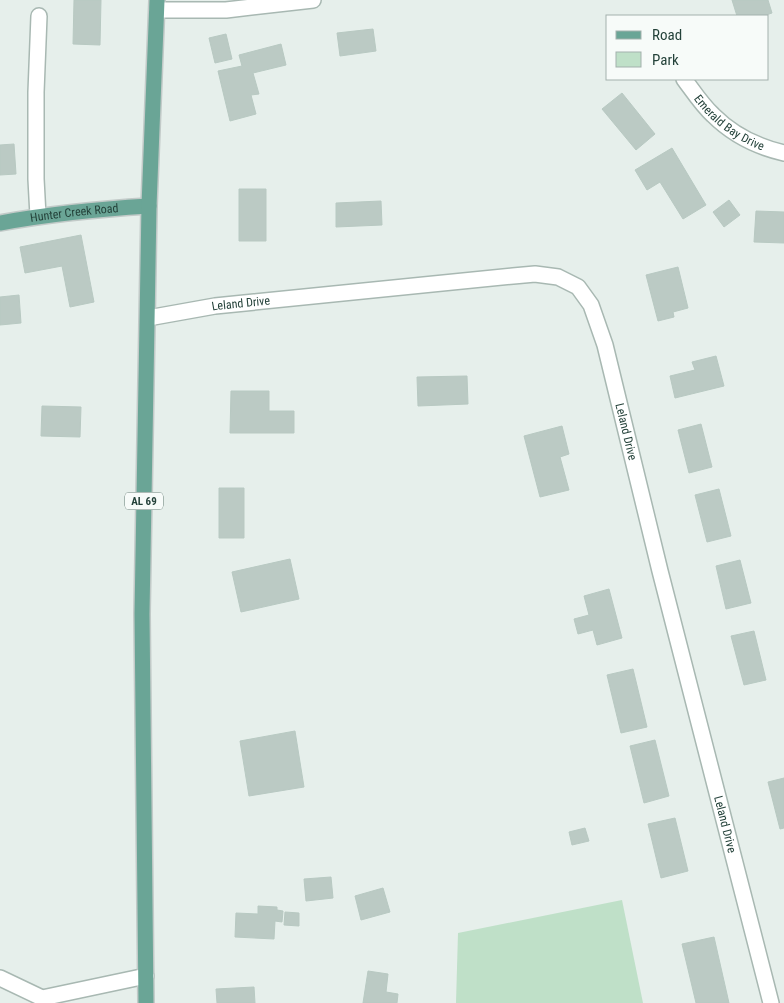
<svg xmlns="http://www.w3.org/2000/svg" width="784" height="1003" viewBox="0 0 784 1003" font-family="'Roboto Condensed',sans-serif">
  <rect width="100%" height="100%" fill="#e6efeb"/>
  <path fill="#bfe0c8" d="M622,900L643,1003H456L458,933Z"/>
  <path fill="#bbcac4" stroke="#b8c9c2" d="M74,0H101L100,45L73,44Z
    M732,0H768L772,13L766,15V16H737Z
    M373,29L376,51L340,56L337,33Z
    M226,34L232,59L215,63L209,38Z
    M281,44L286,65L253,73L259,94L251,95L256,114L230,121L218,71L242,66L239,55Z
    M622,93L655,134L636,150L602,109Z
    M14,144L16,174L0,175V145Z
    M672,148L706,205L683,219L660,182L647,190L635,170Z
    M239,189H266V241H239Z
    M729,200L740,215L724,227L713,212Z
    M381,201L382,225L336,227V203Z
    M756,211L784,212V243L754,242Z
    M81,235L94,302L70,307L62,266L25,273L20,247Z
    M678,267L688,308L673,312L674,317L658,321L646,275Z
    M19,295L21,323L0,325V297Z
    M716,356L724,386L675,398L670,376L695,370L692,362Z
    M467,376L468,404L418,406L417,377Z
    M231,391H269V411H294V433H230Z
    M42,406L81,407L80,437L41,436Z
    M701,424L712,467L689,473L678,430Z
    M562,426L569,454L560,457L569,490L540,497L524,436Z
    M219,488H244V538H219Z
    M719,489L731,536L707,542L695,495Z
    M290,559L299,599L241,612L232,572Z
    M740,560L751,603L726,609L716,566Z
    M609,589L622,638L597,645L593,630L578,634L574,619L589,615L584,596Z
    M754,631L766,680L744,685L731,636Z
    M633,669L647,727L621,733L607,675Z
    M295,731L304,787L249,796L240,741Z
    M655,740L669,796L644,803L630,746Z
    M784,778V828L780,829L768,782Z
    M675,818L688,871L661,878L648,824Z
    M585,828L589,841L572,845L569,832Z
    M331,877L333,898L306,901L304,879Z
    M383,888L390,912L361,920L355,896Z
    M258,906L277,907V910L283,911L282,922L275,921L274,939L235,937L236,913L258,914Z
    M285,912L299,913V926L284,925Z
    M714,937L729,1003H696L682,944Z
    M368,971L388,974L386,992L398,994L397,1003H363Z
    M254,987L255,1003H217L216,989Z"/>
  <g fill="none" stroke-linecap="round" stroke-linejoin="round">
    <g stroke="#a8b8b2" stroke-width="18">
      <g id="minor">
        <path d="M157,10H226L313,0"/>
        <path id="s1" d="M684,79C693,91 702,105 713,115C732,134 758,147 784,153"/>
        <path d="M38,216L36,179V92L39,16"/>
        <path id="s2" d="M148,318L215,306L513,276L535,274L558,277L578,287L591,305L605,345L660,571L771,1003"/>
        <path d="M0,978L42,998L146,976"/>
      </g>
    </g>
    <g stroke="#c2cac8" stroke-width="18">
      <g id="major">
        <path id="s3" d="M0,223C49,214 99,209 149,206"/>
        <path d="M146,1003L142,614L149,206L157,0"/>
      </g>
    </g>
    <use href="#minor" stroke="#fff" stroke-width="15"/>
    <use href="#major" stroke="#6aa596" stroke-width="15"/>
  </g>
  <g text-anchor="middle" stroke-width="4" stroke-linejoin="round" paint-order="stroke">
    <rect fill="#f7fbf9" stroke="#637a73" stroke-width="1" x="125" y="492.5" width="38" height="17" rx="4"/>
    <g font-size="11" font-weight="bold" fill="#24423a">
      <text x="144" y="505">AL 69</text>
    </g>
    <g font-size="12" fill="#24423a" stroke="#f7fbf9">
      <text dy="4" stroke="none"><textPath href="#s1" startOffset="64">Emerald Bay Drive</textPath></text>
      <text dy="4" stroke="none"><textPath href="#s3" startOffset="75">Hunter Creek Road</textPath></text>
      <text dy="4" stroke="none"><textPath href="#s2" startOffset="94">Leland Drive</textPath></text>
      <text dy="4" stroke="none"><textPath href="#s2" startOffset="589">Leland Drive</textPath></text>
      <text dy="4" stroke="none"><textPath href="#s2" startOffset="994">Leland Drive</textPath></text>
    </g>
  </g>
  <rect x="606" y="15" width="162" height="65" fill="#f7fbf9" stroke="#a3b1ad"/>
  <rect x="616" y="31" width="25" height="8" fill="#6aa596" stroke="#a3b1ad"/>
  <text x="652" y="40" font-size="15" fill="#24423a">Road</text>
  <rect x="616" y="52" width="25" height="15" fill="#bfe0c8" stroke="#a3b1ad"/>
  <text x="652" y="65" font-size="15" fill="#24423a">Park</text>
</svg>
